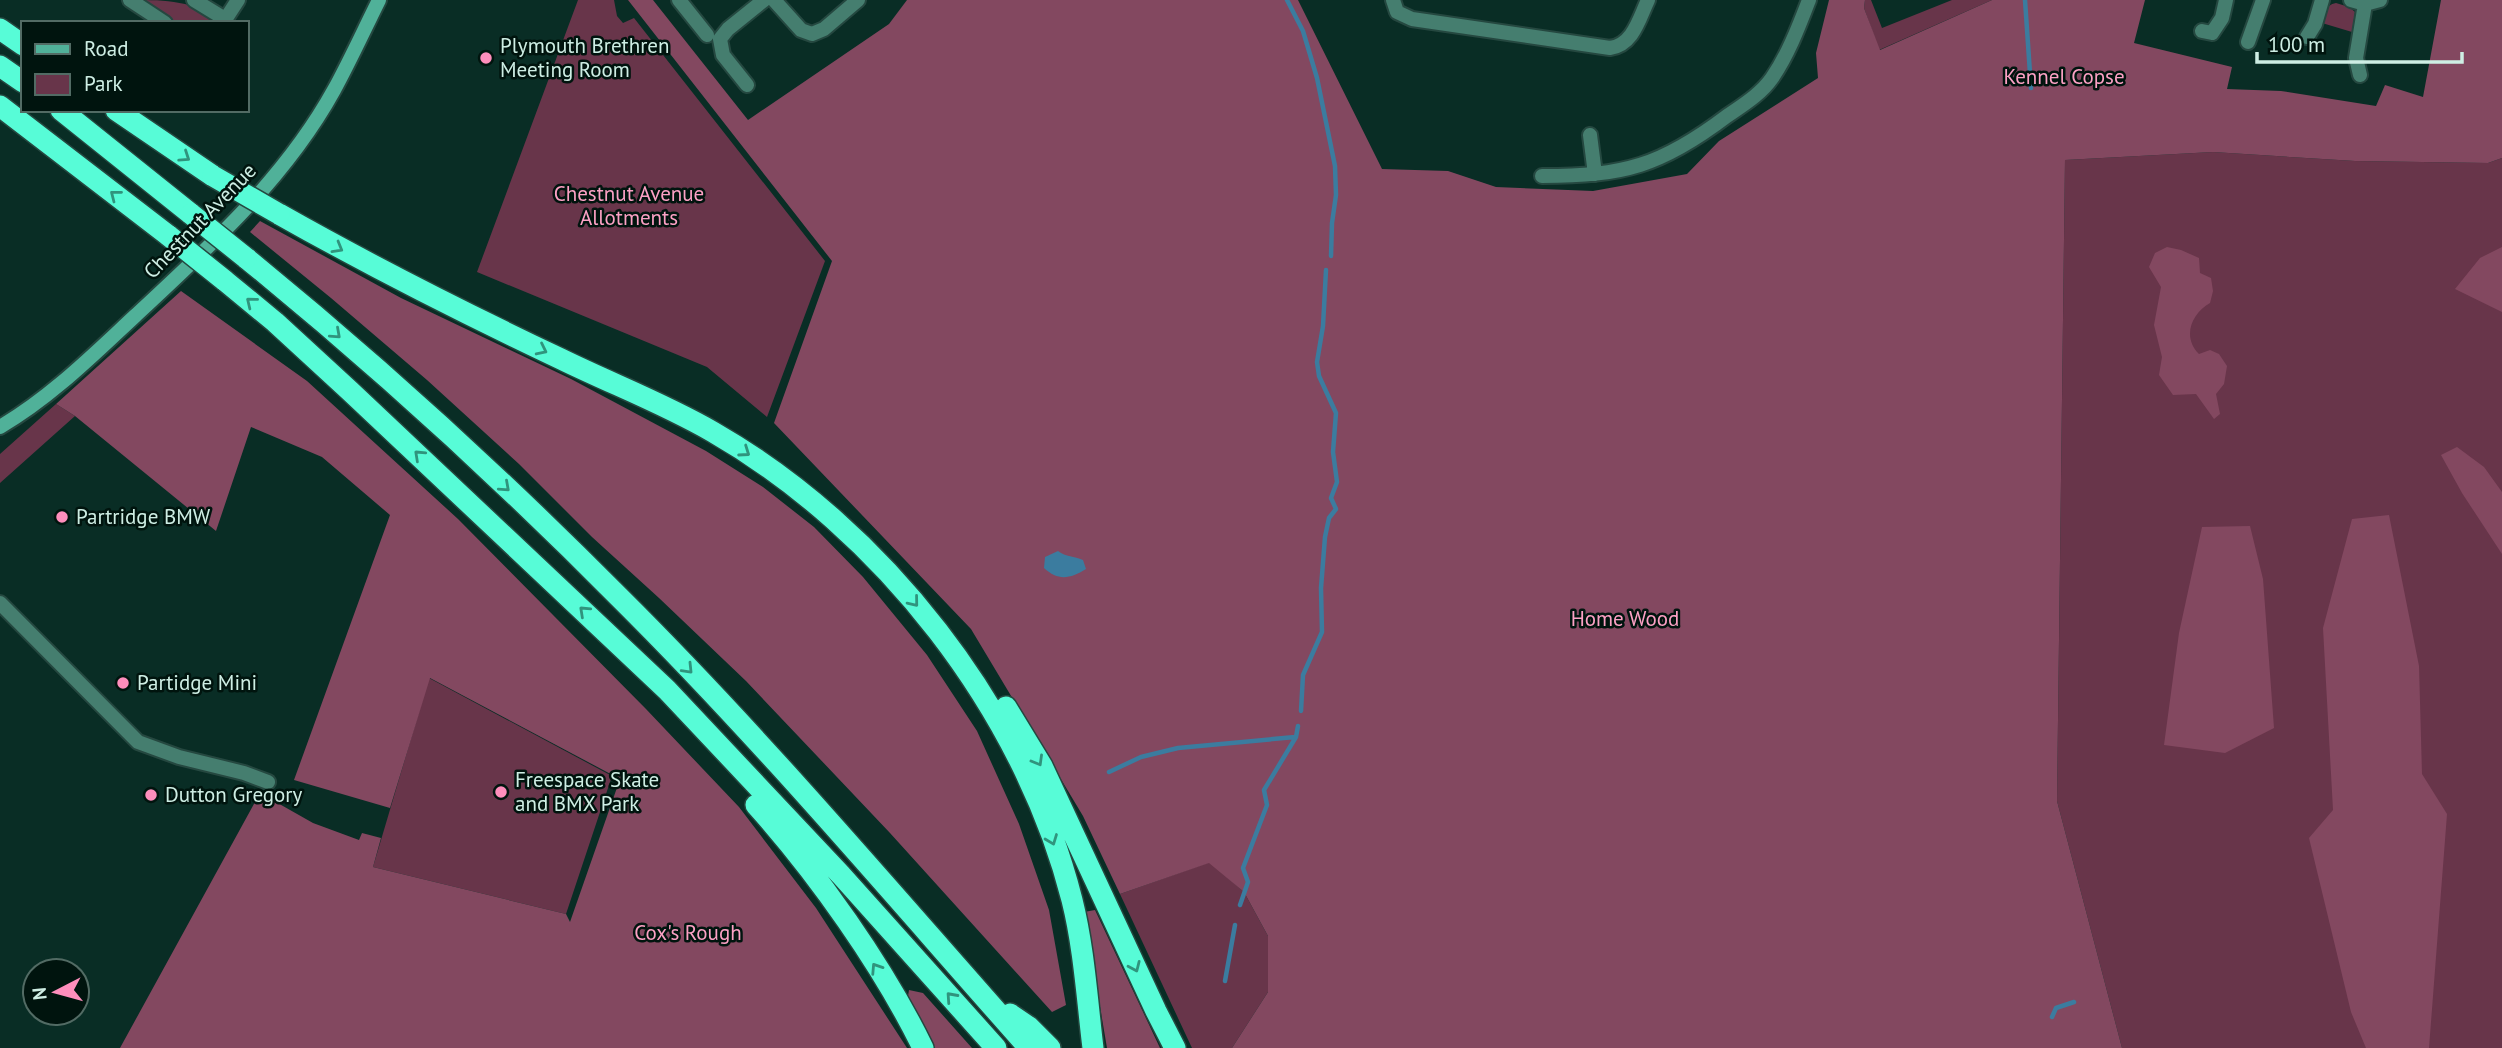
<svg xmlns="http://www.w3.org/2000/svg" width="2502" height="1048" viewBox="0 0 2502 1048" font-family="'PT Sans',sans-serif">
  <rect width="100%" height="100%" fill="#092d25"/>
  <path fill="#68354a" d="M136,0C161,0 201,0 214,23H174Z
    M578,0H614L617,16L623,23L634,18L825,261L767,417L707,367L477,272Z
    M1865,0H1871L1882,28L1952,0H1992L1879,50L1864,8Z
    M2336,3L2349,7L2355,12L2352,32L2322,23C2325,14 2325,5 2336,3Z
    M2213,152L2355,161L2488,163L2502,158V1048H2122L2057,801L2065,160Z
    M56,404L75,416L0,483V454Z
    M429,678L612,776L566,914L373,867Z
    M1210,862L1244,892L1268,936V992L1232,1048H1192L1120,894Z"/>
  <path fill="#834860" d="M628,0H653L748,120L889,24L907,0H1298L1382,169L1448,171L1496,187L1593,191L1687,174L1719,141L1818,78L1816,53L1829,0H1865L1864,8L1880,50L1992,0H2145L2134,43L2232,67L2227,89L2281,91L2376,106L2385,85L2423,97L2441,0H2502V158L2488,163L2355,161L2213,152L2065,160L2057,801L2122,1048H1232L1268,992V936L1244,892L1209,863L1120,894L1083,816L971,629L774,423L832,261Z
    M260,221L401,298L571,379L706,451L763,487L814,527L863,577L927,655L977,731L1019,824L1049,910L1066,1005L1052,1012L890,833L746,681L659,598L592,537L519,464L427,380L331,298L250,232Z
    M2167,247L2181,250L2199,258L2200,273L2211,278L2213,291L2210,303C2191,314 2182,337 2199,354L2210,350L2219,354L2227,366L2224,384L2216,394L2220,414L2214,419L2196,394L2173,395L2159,375L2162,357L2154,325L2161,287L2149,267L2155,253Z
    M2502,247V312L2455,289L2480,258Z
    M181,291L307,381L458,519L646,709L739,807L816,908L907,1048H120L260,793L313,823L359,840L362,833L381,838L373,867L566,914L570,922L620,779L430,678L390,808L294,780L390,515L322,457L251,427L216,531L75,416L56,404Z
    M2457,447L2484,467L2502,492V554L2462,493L2441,455Z
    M2389,515L2419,666L2422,774L2447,814L2429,1048H2366L2351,1012L2309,838L2333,810L2323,628L2352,519Z
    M2250,526L2263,579L2274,728L2225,753L2164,745L2179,633L2202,527Z
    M1095,910L1160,1048H1107L1084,912Z
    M909,990L923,993L972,1048H932L907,1002Z"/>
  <path fill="#3b7c9f" d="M1058,551C1066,557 1074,556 1083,560L1086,569C1070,579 1058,581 1044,568L1045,557Z"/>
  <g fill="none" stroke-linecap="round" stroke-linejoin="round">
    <path stroke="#3b7c9f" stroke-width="4.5" d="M1287,0L1303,31L1317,78L1335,166L1336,195L1332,223L1331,256
      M2025,0L2031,88
      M1301,711L1303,675L1322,632L1321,588L1325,537L1329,518L1336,509L1331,498L1337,482L1333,452L1336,413L1319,376L1317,362L1323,326L1326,270
      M1109,772L1141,757L1178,748L1295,737
      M1240,905L1248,882L1243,868L1267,805L1264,790L1296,737L1298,726
      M1225,981L1235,925
      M2052,1017L2056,1008L2074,1002"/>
    <g stroke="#254840" stroke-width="18">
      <path id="street" d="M130,0L165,23
        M194,0L225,19
        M679,0L707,35
        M774,0L801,30L812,34L824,29L858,0
        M1393,0L1397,12L1412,19L1610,48C1633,45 1639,19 1648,0
        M2351,0L2365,4L2380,0
        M223,23L238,0
        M2202,31L2212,33L2222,18L2226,0
        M2307,37L2315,24L2322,0
        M2248,42L2263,0
        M2360,75L2356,58L2365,4
        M747,85L723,55L720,39L728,29L764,0
        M1590,135L1595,174
        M1542,176C1624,176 1661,166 1727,116C1743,105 1761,94 1772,78C1788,55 1799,26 1809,0
        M0,603L138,742L179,757L244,773L268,782"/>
    </g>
    <g stroke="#254840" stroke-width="18">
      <path id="secondary" d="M0,427C51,397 92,356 135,316C208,248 285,179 334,90C350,61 364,30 379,0"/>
    </g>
    <g stroke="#254840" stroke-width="24">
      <path id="highway" d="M0,29L23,45
        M0,66L23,82
        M0,106L169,236
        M61,110L191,214
        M116,110L213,176
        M279,214C371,266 466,314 561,359C612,384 665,404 713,432C882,529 1024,710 1072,900C1084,948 1087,999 1093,1048
        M246,258C376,364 501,478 619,597C763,740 894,896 1029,1048
        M224,280L275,322L350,391L667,690L841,875L996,1048
        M1006,707L1042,766L1156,1011L1175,1048
        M756,805C817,873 883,966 923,1048
        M1010,1014L1029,1027L1050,1048"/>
    </g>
    <use href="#street" stroke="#457e6f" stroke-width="14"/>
    <use href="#secondary" stroke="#50b199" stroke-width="14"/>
    <use href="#highway" stroke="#57fcd7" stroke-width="21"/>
    <g stroke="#254840" stroke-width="24" stroke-linecap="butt">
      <path id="highway-bridge" d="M213,176L279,214
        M191,214L246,258
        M169,236L224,280"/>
    </g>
    <use href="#highway-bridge" stroke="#57fcd7" stroke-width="21"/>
  </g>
  <defs><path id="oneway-chevron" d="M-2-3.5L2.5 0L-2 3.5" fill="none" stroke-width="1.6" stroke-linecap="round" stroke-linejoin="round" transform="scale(1.75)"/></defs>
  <g stroke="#30947d">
    <use href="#oneway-chevron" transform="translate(185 157) rotate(34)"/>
    <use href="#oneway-chevron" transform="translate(115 195) rotate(-142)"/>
    <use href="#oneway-chevron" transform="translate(338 248) rotate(30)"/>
    <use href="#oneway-chevron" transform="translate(251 302) rotate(-141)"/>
    <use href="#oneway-chevron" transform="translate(336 334) rotate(42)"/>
    <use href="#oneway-chevron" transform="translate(542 350) rotate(26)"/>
    <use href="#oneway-chevron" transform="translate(745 452) rotate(35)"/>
    <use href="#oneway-chevron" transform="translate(419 455) rotate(-137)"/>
    <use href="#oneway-chevron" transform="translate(505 487) rotate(42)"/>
    <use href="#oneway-chevron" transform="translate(914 602) rotate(51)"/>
    <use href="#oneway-chevron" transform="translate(584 611) rotate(-137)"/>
    <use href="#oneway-chevron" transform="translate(688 669) rotate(46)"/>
    <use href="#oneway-chevron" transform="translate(1038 761) rotate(60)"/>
    <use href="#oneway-chevron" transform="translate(1052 840) rotate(69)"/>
    <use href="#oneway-chevron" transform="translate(1135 967) rotate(66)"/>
    <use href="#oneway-chevron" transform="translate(876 968) rotate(-123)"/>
    <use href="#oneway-chevron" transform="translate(951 997) rotate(-132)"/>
  </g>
  <g fill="#fe8ebc" stroke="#00140e" stroke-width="2.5">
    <circle cx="486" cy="58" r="7"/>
    <circle cx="62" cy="517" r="7"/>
    <circle cx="123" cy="683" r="7"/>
    <circle cx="501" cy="792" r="7"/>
    <circle cx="151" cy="795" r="7"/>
  </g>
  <g text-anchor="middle" stroke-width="5" stroke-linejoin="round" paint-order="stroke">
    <g font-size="21" fill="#ceeee4" stroke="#00140e" text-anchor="start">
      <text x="500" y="53">Plymouth Brethren<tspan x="500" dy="24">Meeting Room</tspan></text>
      <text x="76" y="524">Partridge BMW</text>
      <text x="137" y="690">Partidge Mini</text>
      <text x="515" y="787">Freespace Skate<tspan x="515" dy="24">and BMX Park</tspan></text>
      <text x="165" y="802">Dutton Gregory</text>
    </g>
    <g font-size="21" fill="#fca1c5" stroke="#00140e">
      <text x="2064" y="84">Kennel Copse</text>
      <text x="629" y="201">Chestnut Avenue<tspan x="629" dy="24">Allotments</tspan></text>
      <text x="1625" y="626">Home Wood</text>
      <text x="688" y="940">Cox's Rough</text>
    </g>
    <g font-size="21" fill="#ceeee4" stroke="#00140e">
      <text transform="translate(200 221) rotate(-46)" y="7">Chestnut Avenue</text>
    </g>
  </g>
  <rect x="21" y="21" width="228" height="91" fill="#00140e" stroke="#526b64" stroke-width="2"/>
  <rect x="35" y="44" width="35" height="10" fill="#50b199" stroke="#526b64" stroke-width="2"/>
  <text x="84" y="56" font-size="21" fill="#ceeee4">Road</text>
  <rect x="35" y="74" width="35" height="21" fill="#68354a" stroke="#526b64" stroke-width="2"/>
  <text x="84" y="91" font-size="21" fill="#ceeee4">Park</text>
  <g transform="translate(56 992) rotate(264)"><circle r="33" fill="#00140e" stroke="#526b64" stroke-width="2"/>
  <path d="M0-5L12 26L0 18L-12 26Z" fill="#fe8ebc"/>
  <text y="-10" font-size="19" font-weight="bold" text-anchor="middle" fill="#ceeee4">N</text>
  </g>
  <path d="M2257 52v10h205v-10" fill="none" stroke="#ceeee4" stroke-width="3.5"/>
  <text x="2268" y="52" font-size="21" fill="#ceeee4" stroke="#00140e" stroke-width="5" paint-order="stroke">100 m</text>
</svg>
